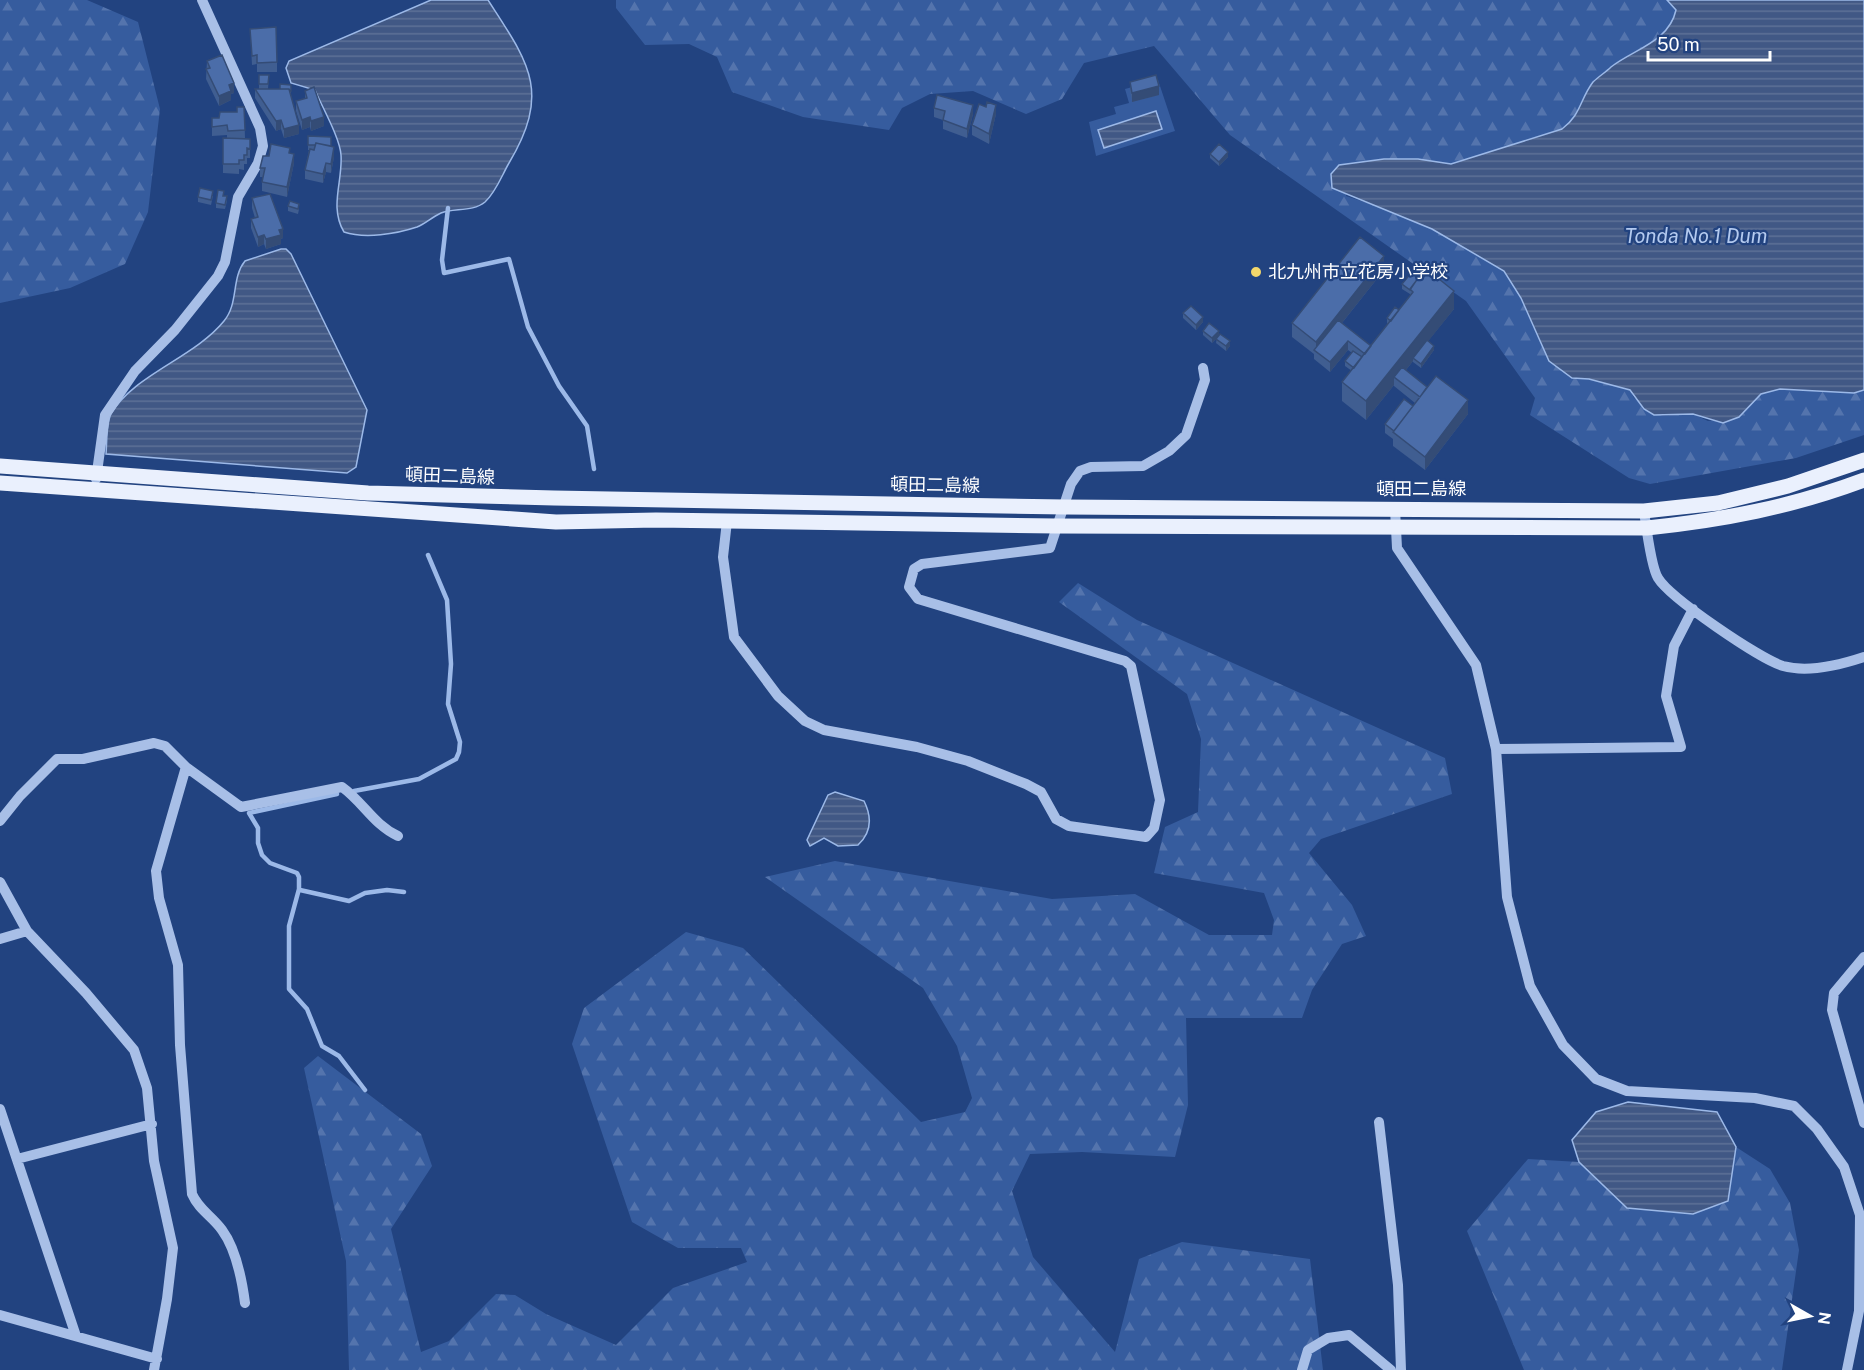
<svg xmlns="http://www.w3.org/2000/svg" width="1864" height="1370" viewBox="0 0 1864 1370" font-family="'Public Sans','Noto Sans JP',sans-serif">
  <defs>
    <pattern id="forest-firs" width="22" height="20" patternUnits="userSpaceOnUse" patternTransform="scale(1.5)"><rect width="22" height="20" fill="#365c9e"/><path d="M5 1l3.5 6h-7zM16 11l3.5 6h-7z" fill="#5474ad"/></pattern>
    <pattern id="water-rules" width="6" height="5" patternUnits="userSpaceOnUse" patternTransform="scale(1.5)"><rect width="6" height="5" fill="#415885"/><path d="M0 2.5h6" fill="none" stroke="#5e7197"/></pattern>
  </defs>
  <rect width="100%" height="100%" fill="#224380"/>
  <path fill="#365c9e" d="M1158,80L1175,131L1096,156L1089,122L1116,114L1114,107L1129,103L1125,89Z"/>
  <path fill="url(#forest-firs)" d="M0,0H87L138,22L160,109L148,212L125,264L70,288L0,303Z
    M616,0H1667L1676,10C1669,42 1634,48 1611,67C1606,72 1598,77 1593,82C1580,99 1581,115 1562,129L1451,165L1418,159L1348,163L1346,196L1386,209L1432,229L1504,271L1521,298L1549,361L1572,378L1589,379L1630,390L1634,398L1662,416L1693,414L1708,421L1739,417L1761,394L1780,389L1854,393L1864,390V435L1796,458L1650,484L1629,478L1530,415L1535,398L1466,301L1230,135L1154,46L1084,63L1062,99L1026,114L973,91L930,94L902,108L889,130L803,117L732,92L717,57L689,44L645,45L616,8Z
    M1078,583L1137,620L1445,758L1452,794L1321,839L1309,853L1352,905L1366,936L1342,944L1312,990L1302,1018H1186L1188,1105L1175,1157L1082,1152L1030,1154L1012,1191L1033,1257L1115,1352L1139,1259L1182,1242L1310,1259L1323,1370H349L346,1261L304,1068L318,1056L421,1134L432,1166L391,1229L421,1352L449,1341L496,1294L515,1295L546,1314L616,1345L673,1288L747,1262L741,1248H678L632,1222L572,1044L584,1008L686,932L743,948L921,1122L965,1112L972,1098L957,1046L923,988L765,877L835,861L1052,899L1135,894L1209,935H1272L1274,920L1264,893L1154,873L1165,827L1198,812L1201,739L1187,694L1059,602Z
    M1736,1147L1770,1169L1790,1203L1799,1250L1782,1370H1524L1467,1231L1528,1159L1579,1162L1627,1208L1728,1201Z"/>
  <path fill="url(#water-rules)" stroke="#9cb9e8" stroke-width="1.5" d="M431,0H488C528,62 552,91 509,163C502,175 496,192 485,202C473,212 454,208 441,213C432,217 425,224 417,227C396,234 365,239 344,232C329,207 343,181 341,155C340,138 322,107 315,90L291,83L286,68L289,61Z
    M1667,0H1864V390L1854,393L1780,389L1761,394L1739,417L1723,423L1693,414L1654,415L1644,409L1630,390L1589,379L1572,378L1549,361L1521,298L1504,271L1432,229L1332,188L1331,174L1339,165L1384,159H1418L1451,164L1562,129C1581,115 1580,99 1593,82C1598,77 1606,72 1611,67C1634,49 1669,42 1676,10Z
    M1156,111L1162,129L1104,148L1098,130Z
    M281,249H286L291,254L367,410L356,467L347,473L106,454C107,443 106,424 111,414C133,375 194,358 224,321C239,303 231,278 245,261Z
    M835,792L864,801C872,817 872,832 858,845L838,846L824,838L810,846L807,840L828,795Z
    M1628,1102L1717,1112L1736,1147L1728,1201L1693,1214L1627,1208L1579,1162L1572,1140L1596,1112Z"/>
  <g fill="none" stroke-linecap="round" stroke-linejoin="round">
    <path stroke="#9cb9e8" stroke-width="4.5" d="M448,208L442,260L444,273L509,259L528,327L559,386L587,426L594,469
      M354,791L419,779L456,759L459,752L460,742L448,704L451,664L447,600L428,555
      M337,794L249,813L258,828V843L262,855L270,863L297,873L299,877V889L289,926V989L307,1009L322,1046L339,1056L365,1090
      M300,890L349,901L365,893L387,890L404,892"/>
    <path stroke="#a8bfe7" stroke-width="10" d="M96,479L105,415L135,371L175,330L218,276L225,262L238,197L258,163L263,146L260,128L202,0
      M1395,509L1397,548L1476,665L1496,749L1507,897L1530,986L1563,1045L1596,1079L1627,1091L1755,1098L1794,1106L1817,1129L1844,1167L1860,1215L1859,1311L1847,1370
      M1644,511C1646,525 1651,567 1658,578C1670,598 1760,659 1783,666C1808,673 1840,665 1864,657
      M727,521L723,557L734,637L778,696L805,721L824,730L917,747L968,761L1026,784L1041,792L1056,819L1069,826L1146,837L1154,828L1160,800L1131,666L1125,661L918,599L909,587L914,569L922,564L1050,548L1071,484L1080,471L1091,467L1143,466L1169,451L1186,435L1205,380L1203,368
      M1496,749L1681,747L1666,696L1674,646L1693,609
      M186,767L156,871L159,898L178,965L180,1045L192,1194C199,1210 212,1216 222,1230C236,1249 242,1280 245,1303
      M0,821L20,796L57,759H83L154,743L165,746L186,767L241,807L342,787C363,802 374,825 398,836
      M0,882L27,931L86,993L134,1050L147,1088L154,1161L173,1248L167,1299L154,1370
      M0,939L27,931
      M1864,957L1834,993L1832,1010L1864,1123
      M0,1109L76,1336
      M1379,1122L1398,1285L1401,1370
      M17,1159L152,1124
      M0,1315L157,1359
      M1302,1370L1308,1350L1328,1338L1349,1335L1391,1370"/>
    <path stroke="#eaf0fd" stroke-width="15" d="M0,466L368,493L554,498L1065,507L1644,511L1718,503L1788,486L1864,460
      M0,483L556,522L656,520L1056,526L1647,528C1723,520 1792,507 1864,480"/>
  </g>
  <path fill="#405e91" d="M250,29L277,62V72H257V64L252,65Z
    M207,61L234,93L231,94V100L219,106L206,79Z
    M259,75H269L268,89H280L291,85V96L299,134L284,138L281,129L276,131L255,98V89H259Z
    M1130,82L1159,95L1132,102L1130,91Z
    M305,91L324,126L311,131L310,127L302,130L296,111V101L305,99Z
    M244,107L245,138L250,139V158H247V164H244V170L239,169V174L223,173V138H227V135L212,136V118H219L237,112Z
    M934,108L973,114L967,138L943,129V120L934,117Z
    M996,114L989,144L972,135V125Z
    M308,136L331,137V147L334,157L331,173L326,172L323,183L305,179V170L309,150H308Z
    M290,153L294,163L287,197L262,191V182L263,177H260V168L269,156Z
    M1210,154L1228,157L1219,166L1210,158Z
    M213,196L211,205L198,202V197Z
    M224,196L227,201L225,209L216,208V203Z
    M252,198L283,238L281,239V244L266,249L264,244L258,247L251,228V219L255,218L252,208Z
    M288,206L299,209L298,214L288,211Z
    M1384,270L1342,323L1371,346L1388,324L1387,323V318L1399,310L1410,297V294L1402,289V284L1454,309L1428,341L1434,350L1421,368L1413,362V361L1406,370L1427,387L1468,414L1425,470L1393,446V439L1385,433V424L1413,406L1415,403L1394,386V385L1366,420L1342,401V382L1352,371L1345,366V361L1352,353L1348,350L1330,372L1314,359V354L1292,337V323Z
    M1183,313L1203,322L1196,330L1183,318Z
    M1203,331L1219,335L1230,346L1226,351L1216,343L1217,338L1212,343L1203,335Z"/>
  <path fill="#344c76" d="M234,83V93L231,94V100L219,106V96L229,85Z
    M1159,86V95L1132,102V93Z
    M973,105V114L967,138V129Z
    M996,105V114L989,144V134Z
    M310,117V127L302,130V120Z
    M324,117V126L311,131V121Z
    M281,120V129L276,131V121Z
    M299,125V134L284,138V129Z
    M334,147V157L331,173V164Z
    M1228,152V157L1219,166V162Z
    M294,154V163L287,197V187Z
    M326,163V172L323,183V174Z
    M283,229V238L281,239V244L266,249V239L279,230Z
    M264,235V244L258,247V237Z
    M1384,256V270L1318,353L1316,352V342Z
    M1454,291V309L1414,359L1413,358V361L1398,380L1394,377V385L1366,420V401Z
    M1203,317V322L1196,330V325Z
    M1219,331V336L1212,343V338Z
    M1230,341V346L1226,351V346Z
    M1348,341V350L1330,372V362Z
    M1434,346V350L1421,368V364Z
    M1468,400V414L1425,470V457Z"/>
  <path fill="#4b6da9" stroke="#344c76" stroke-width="1.5" d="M276,27L277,62L257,63V55L252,56L250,29Z
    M222,55L234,83L229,85L231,91L219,96L206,69L210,68L207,61Z
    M259,75H269L268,84H259Z
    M1156,75L1159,86L1132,93L1130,82Z
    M280,84L291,85V91H290L289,89H280Z
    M314,87L324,117L311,121L310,117L302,120L296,101L307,98L305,91Z
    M255,89H289L299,125L284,129L281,120L276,121Z
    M937,95L973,105L967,129L943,120L945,111L934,108Z
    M987,102L996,105L989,134L972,125L979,104L986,107Z
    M237,107H244L245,130L228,131L227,125L212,127V118H219L220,112H237Z
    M308,136L331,137V146L316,143L315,145H308Z
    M223,138L250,139V149L247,148V155H244V160H239V164H223Z
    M316,143L334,147L331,164L326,163L323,174L305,170L310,149L314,150Z
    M271,144L290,148L289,153L294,154L287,187L262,182L265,168H260L263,156H269Z
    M1219,144L1228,152L1219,162L1210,154Z
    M200,188L213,191L211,200L198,197Z
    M218,190L224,191L223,196H227L225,205L216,203Z
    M270,194L283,229L279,230L281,235L266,239L264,235L258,237L251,219L258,217L252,198Z
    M290,201L299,204L298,209L288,206Z
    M1360,237L1384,256L1316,342L1292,323Z
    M1429,271L1454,291L1366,401L1342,382L1413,292L1410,289L1419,277L1422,279Z
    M1411,273L1418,278L1410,290L1402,284Z
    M1191,306L1203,317L1196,325L1183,313Z
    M1395,307L1399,310L1391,321L1387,318Z
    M1338,320L1371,346L1365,354L1348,341L1330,362L1314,350Z
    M1209,323L1219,331L1212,338L1203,331Z
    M1220,334L1230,341L1226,346L1216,339Z
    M1427,340L1434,346L1421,364L1413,358Z
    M1353,351L1362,357L1354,368L1345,361Z
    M1402,367L1427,387L1420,397L1394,377Z
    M1436,376L1468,400L1425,457L1393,432Z
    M1404,399L1413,406L1394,431L1385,424Z"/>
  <circle fill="#f3d76b" stroke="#224380" stroke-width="2" cx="1256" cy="272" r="6"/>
  <g text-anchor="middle" stroke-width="4.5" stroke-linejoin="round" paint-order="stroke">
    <g font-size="18" fill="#fff" stroke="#224380" text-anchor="start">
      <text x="1268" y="278">北九州市立花房小学校</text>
    </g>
    <g font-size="18" fill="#fff" stroke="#224380">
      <text transform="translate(450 476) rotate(2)" y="6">頓田二島線</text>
      <text transform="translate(935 485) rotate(1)" y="6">頓田二島線</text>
      <text x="1421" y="495">頓田二島線</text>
    </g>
    <g font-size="20" font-style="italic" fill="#b4caef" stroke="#224380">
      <text x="1696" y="243">Tonda No.1 Dum</text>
    </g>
  </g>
  <g transform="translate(1810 1316) rotate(99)" stroke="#224380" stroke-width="4.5" paint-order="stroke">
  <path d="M0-4.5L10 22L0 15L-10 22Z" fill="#ffffff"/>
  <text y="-9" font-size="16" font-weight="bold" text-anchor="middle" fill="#ffffff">N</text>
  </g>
  <path d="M1648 51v9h122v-9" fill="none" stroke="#ffffff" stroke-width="3"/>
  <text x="1657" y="51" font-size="18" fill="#ffffff" stroke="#224380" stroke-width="4.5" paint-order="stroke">50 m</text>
</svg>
